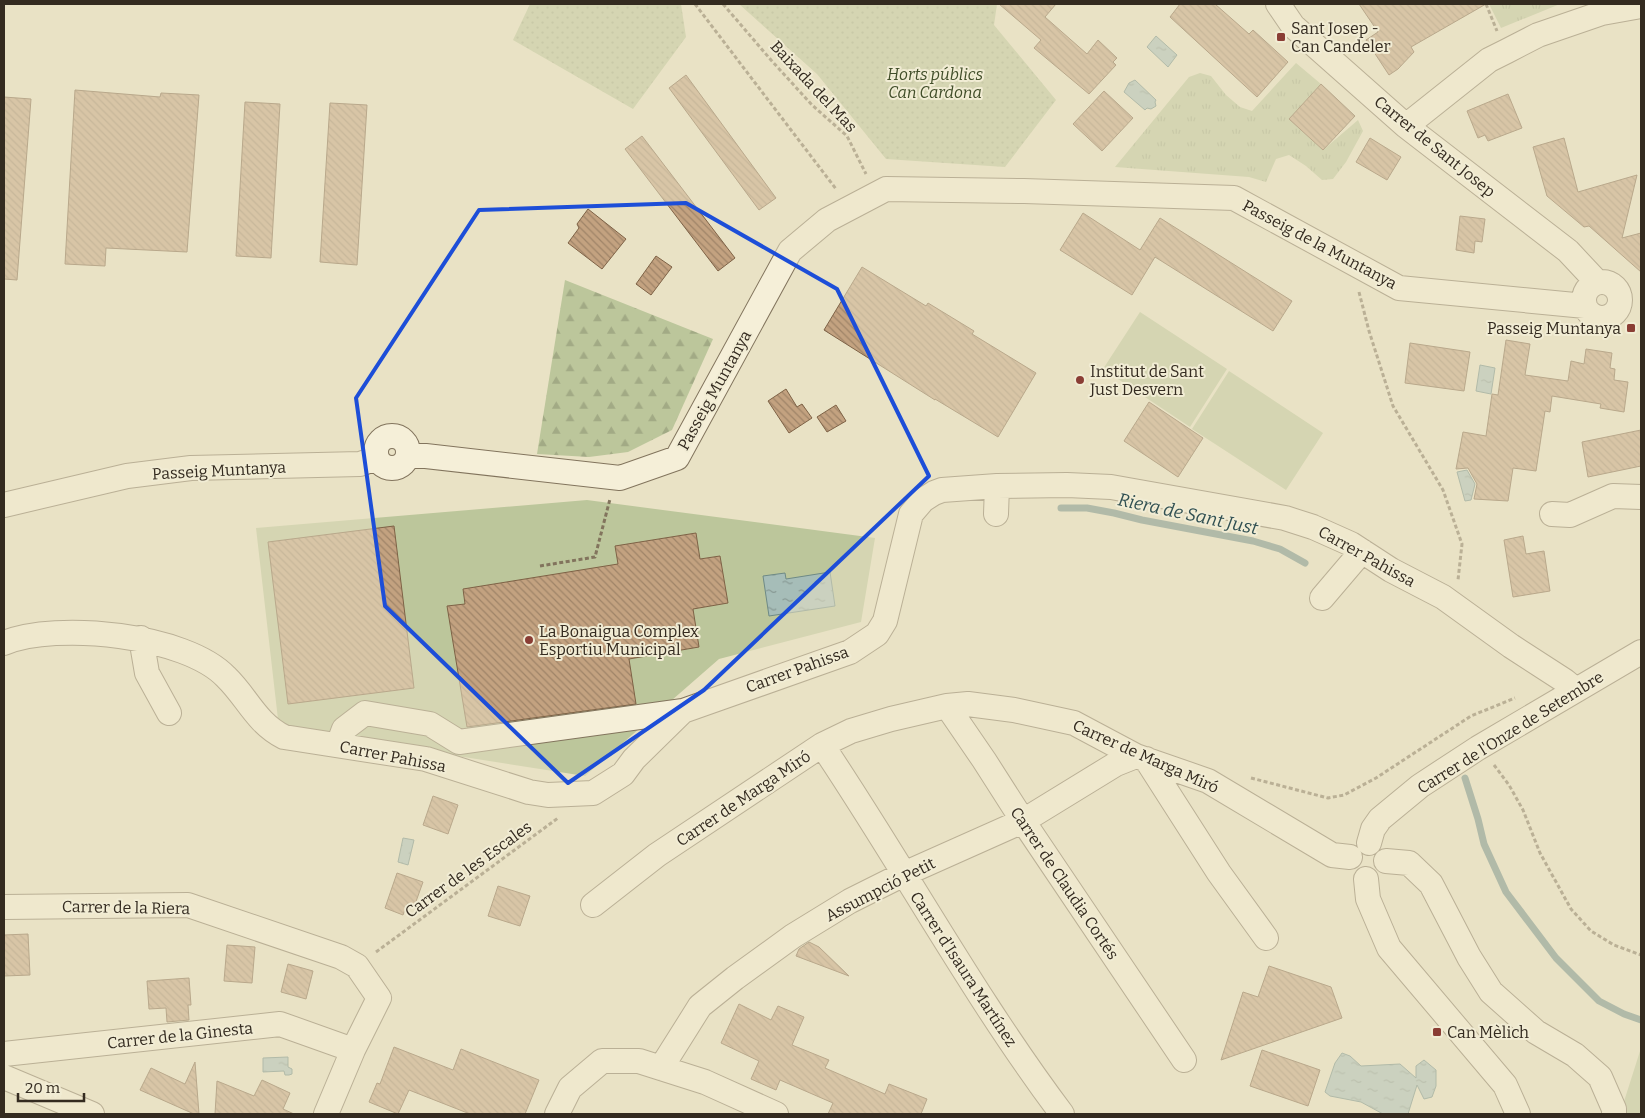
<svg xmlns="http://www.w3.org/2000/svg" width="1645" height="1118" viewBox="0 0 1645 1118" font-family="Bitter,serif">
  <defs>
    <pattern id="forest-firs" width="22" height="20" patternUnits="userSpaceOnUse" patternTransform="scale(1.25)"><rect width="22" height="20" fill="#bcc69b"/><path d="M5 1l3.5 6h-7zM16 11l3.5 6h-7z" fill="#a2aa85"/></pattern>
    <pattern id="park-tufts" width="24" height="20" patternUnits="userSpaceOnUse" patternTransform="scale(1.25)"><rect width="24" height="20" fill="#bcc69b"/><path d="M3 7l-1-3M5 7V3M7 7l1-3M15 17l-1-3M17 17v-4M19 17l1-3" fill="none" stroke="#a2aa85"/></pattern>
    <pattern id="garden-dots" width="8" height="8" patternUnits="userSpaceOnUse" patternTransform="scale(1.25)"><rect width="8" height="8" fill="#bcc69b"/><path d="M2 2h.1M6 6h.1" fill="none" stroke="#a2aa85" stroke-width="1.8" stroke-linecap="round"/></pattern>
    <pattern id="water-ripples" width="26" height="14" patternUnits="userSpaceOnUse" patternTransform="scale(1.25)"><rect width="26" height="14" fill="#a6bdb8"/><path d="M2 4q2-2 4 0t4 0M15 11q2-2 4 0t4 0" fill="none" stroke="#889a95"/></pattern>
    <pattern id="building-back-hatch" width="6" height="6" patternUnits="userSpaceOnUse" patternTransform="scale(1.25)"><rect width="6" height="6" fill="#c3a280"/><path d="M-1 5l2 2M0 0l6 6M5-1l2 2" fill="none" stroke="#9f8468"/></pattern>
  </defs>
  <rect width="100%" height="100%" fill="#e9e2c5"/>
  <path fill="#bcc69b" d="M1140,312L1227,369L1190,427L1103,369Z
    M1229,371L1323,433L1286,490L1192,429Z
    M587,500L875,538L861,622L719,659L585,776L279,728L256,528Z
    M1641,1048V1114H1620Z"/>
  <path fill="url(#forest-firs)" d="M565,280L713,339L672,430L628,452L589,457L537,454Z"/>
  <path fill="url(#park-tufts)" d="M1489,4H1560L1501,28Z
    M1296,63L1321,84L1289,119L1323,150L1358,120L1363,131L1346,162L1333,179L1322,180L1306,166L1289,155L1276,159L1266,182L1249,177L1115,167L1189,77L1200,73L1211,76L1226,95L1240,107L1252,111Z"/>
  <path fill="url(#garden-dots)" d="M530,4H681L686,37L633,109L513,40Z
    M739,4H997L994,25L1056,100L1005,167L886,159L817,74Z"/>
  <path fill="url(#water-ripples)" stroke="#6e8a86" d="M1156,36L1177,55L1168,67L1147,47Z
    M1135,80L1156,100L1155,102L1156,106L1151,109L1147,108L1145,110L1124,92L1129,83Z
    M1480,365L1495,368L1491,394L1476,391Z
    M1467,470L1475,484L1471,500L1465,501L1457,472Z
    M830,572L835,606L769,616L763,576L785,573L786,579Z
    M403,838L414,840L408,865L398,862Z
    M1342,1053L1350,1056L1361,1066L1400,1064L1416,1078V1066L1424,1060L1436,1070V1086L1432,1097L1424,1099L1417,1085L1408,1114H1383L1361,1102L1330,1096L1325,1092L1335,1063Z
    M288,1057V1067L292,1069V1074L289,1075H285L284,1071L263,1072V1058Z"/>
  <g fill="none" stroke-linecap="round" stroke-linejoin="round">
    <path stroke="#6e8a86" stroke-width="7" d="M1061,508H1087L1114,513L1142,520L1253,541L1280,549L1305,563
      M1465,778L1478,819L1484,844L1506,892L1556,958L1599,1001L1624,1014L1641,1020"/>
  </g>
  <path fill="url(#building-back-hatch)" stroke="#7e6246" d="M999,4H1056L1045,17L1087,54L1098,40L1117,58L1113,62L1116,65L1089,94L1034,48L1041,40Z
    M1180,4H1215L1249,34L1253,30L1288,62L1257,97L1170,17Z
    M1359,4H1486L1411,47L1414,52L1398,69L1389,75L1366,40L1378,32Z
    M686,75L776,198L759,210L669,88Z
    M1321,84L1355,116L1323,150L1289,119Z
    M75,90L160,97L161,93L199,95L187,252L106,248L105,266L65,264Z
    M1104,91L1133,118L1102,151L1073,124Z
    M1508,94L1522,128L1488,141L1485,135L1478,138L1467,111Z
    M4,97L31,99L17,280L4,279Z
    M245,102L280,104L271,258L236,256Z
    M330,103L367,105L357,265L320,262Z
    M642,136L735,258L718,271L625,149Z
    M1370,138L1401,157L1387,180L1356,162Z
    M1564,138L1578,192L1637,175L1622,238L1641,233V272L1589,226L1584,227L1547,196L1533,147Z
    M588,209L626,239L602,269L568,243L579,228L577,224Z
    M1083,213L1140,250L1160,218L1292,301L1273,331L1155,257L1132,295L1060,250Z
    M1460,216L1485,219L1482,242L1475,241L1474,253L1456,250Z
    M656,256L672,267L651,295L636,284Z
    M862,267L926,306L928,303L974,331L972,334L1036,373L998,437L935,399V400L824,330Z
    M1506,340L1530,344L1525,375L1568,381L1571,361L1584,364L1586,349L1612,353L1610,368L1615,369L1614,380L1628,382L1624,412L1600,408L1601,404L1552,396L1550,412L1545,411L1536,471L1513,468L1508,501L1474,499L1477,484L1468,468L1456,469L1463,432L1486,436L1492,394L1498,395Z
    M1410,343L1470,352L1464,391L1405,383Z
    M786,389L797,407L802,404L812,418L789,433L768,401Z
    M1149,402L1203,438L1178,477L1124,441Z
    M836,405L846,421L827,432L817,417Z
    M1641,430V466L1588,477L1582,442Z
    M394,526L414,688L288,704L268,542Z
    M696,533L700,559L720,556L728,603L693,609L699,647L629,659L636,704L467,727L447,606L465,604L463,589L618,564L615,546Z
    M1523,536L1526,554L1544,551L1550,591L1513,597L1504,540Z
    M433,796L458,805L448,834L423,825Z
    M397,873L423,882L414,907L407,904L403,915L385,908Z
    M498,886L530,896L520,926L488,916Z
    M28,934L30,975L4,976V935Z
    M809,942L819,947L849,976L796,956L799,949Z
    M227,945L255,947L252,983L224,981Z
    M288,964L313,971L306,999L281,992Z
    M1269,966L1331,987L1342,1018L1221,1060L1243,992L1258,997Z
    M189,978L191,1005H188L189,1020L167,1022L166,1008L149,1009L147,981Z
    M739,1004L771,1020L778,1006L804,1017L792,1045L829,1060L825,1068L885,1094L889,1084L927,1099L921,1114H828L833,1103L780,1080L776,1090L751,1079L759,1061L721,1043Z
    M394,1047L453,1070L461,1049L539,1080L525,1114H470L409,1090L398,1114L369,1102L377,1083L380,1084Z
    M1262,1050L1320,1070L1308,1106L1250,1086Z
    M195,1062L199,1114H194L140,1090L151,1068L185,1084Z
    M262,1080L290,1093L283,1109L294,1114H215L217,1081L254,1096Z"/>
  <g fill="none" stroke-linecap="round" stroke-linejoin="round">
    <g stroke="#82745d" stroke-width="26">
      <path id="minor" d="M1278,4L1293,26L1406,126L1568,251L1597,282
        M1406,126L1489,60L1507,51L1538,35L1602,13L1641,6
        M1584 300a18 18 0 1 1 36 0a18 18 0 1 1-36 0Z
        M376 452a16 16 0 1 1 32 0a16 16 0 1 1-32 0Z
        M408,454L620,478L677,458L790,251L827,220L886,189L1024,191L1234,198L1399,288L1585,306
        M4,505L127,476L191,468L360,464L377,458
        M996,514L997,486
        M1552,514L1570,515L1613,496L1641,497
        M1322,598L1362,551
        M141,638L147,673L169,713
        M4,643C57,621 186,635 226,677C247,697 256,723 284,737L426,759L529,792L548,795L593,793L623,774L634,759L683,711L850,652L877,634L885,621L911,514L923,500L934,493L942,490L997,486L1067,485L1111,487L1285,518L1313,527L1351,544L1391,570L1443,597L1511,646L1565,681L1576,690
        M947,706L984,760L1023,821L1184,1060
        M338,745L344,729L365,713L430,724L459,742L683,711
        M822,745C904,867 974,997 1062,1114
        M1146,759L1219,873L1266,938
        M1369,843L1373,829L1380,819L1420,786L1478,748L1641,652
        M1386,861L1409,863L1431,884L1469,957L1491,992L1536,1032L1575,1055L1600,1077L1614,1109V1114
        M1366,879L1368,899L1389,948L1505,1085L1518,1114
        M593,905L657,855L822,745L851,731L891,719L947,706L968,704L1014,710L1074,723L1136,756L1208,781L1332,855L1350,857
        M4,907L188,905L341,957L357,966L379,998L353,1050L326,1114
        M4,1054L280,1024L353,1050
        M661,1068L700,1006L735,978L793,936L850,901L904,874L1023,821L1116,764L1136,756
        M4,1077L92,1114
        M557,1114L570,1088L602,1061H639L705,1082L776,1114"/>
    </g>
    <path stroke="#82745d" stroke-width="3" stroke-dasharray="4 2.5" stroke-linecap="butt" d="M695,4L836,189
      M723,4L771,60L812,105L847,136L866,174
      M1486,4L1497,31
      M1359,292L1369,331L1393,406L1443,490L1462,544L1458,580
      M540,566L595,557L610,499
      M1494,765L1509,785L1523,810L1540,853L1571,909L1591,931L1614,945L1641,955
      M1251,778L1328,798L1344,795L1376,778L1471,716L1515,698
      M376,952L558,818"/>
    <use href="#minor" stroke="#f5efd8" stroke-width="24"/>
  </g>
  <path d="M0 0H1645V1118H0ZM686,203L837,289L929,476L704,690L568,783L385,606L356,398L479,210Z" fill="#e9e2c5" fill-opacity=".55" fill-rule="evenodd"/>
  <path fill="none" stroke="#1d4ed8" stroke-width="4" stroke-linejoin="round" d="M686,203L837,289L929,476L704,690L568,783L385,606L356,398L479,210Z"/>
  <g fill="#8a3d34" stroke="#f1ecd4" stroke-width="2">
    <rect x="1276" y="32" width="10" height="10" rx="2.5"/>
    <rect x="1626" y="323" width="10" height="10" rx="2.5"/>
    <circle cx="1080" cy="380" r="5"/>
    <circle cx="529" cy="640" r="5"/>
    <rect x="1432" y="1027" width="10" height="10" rx="2.5"/>
  </g>
  <g text-anchor="middle" stroke-width="4" stroke-linejoin="round" paint-order="stroke">
    <g font-size="16" fill="#342b20" stroke="#f1ecd4" text-anchor="start">
      <text x="1291" y="34">Sant Josep -<tspan x="1291" dy="18">Can Candeler</tspan></text>
      <text x="1621" y="334" text-anchor="end">Passeig Muntanya</text>
      <text x="1090" y="377">Institut de Sant<tspan x="1090" dy="18">Just Desvern</tspan></text>
      <text x="539" y="637">La Bonaigua Complex<tspan x="539" dy="18">Esportiu Municipal</tspan></text>
      <text x="1447" y="1038">Can Mèlich</text>
    </g>
    <g font-size="16" font-style="italic" fill="#414e29" stroke="#f1ecd4">
      <text x="935" y="80">Horts públics<tspan x="935" dy="18">Can Cardona</tspan></text>
    </g>
    <g font-size="16" fill="#342b20" stroke="#f1ecd4">
      <text transform="translate(814 86) rotate(47)" y="6">Baixada del Mas</text>
      <text transform="translate(1435 146) rotate(39)" y="6">Carrer de Sant Josep</text>
      <text transform="translate(1320 244) rotate(28)" y="6">Passeig de la Muntanya</text>
      <text transform="translate(714 390) rotate(-61)" y="6">Passeig Muntanya</text>
      <text transform="translate(219 470) rotate(-3)" y="6">Passeig Muntanya</text>
      <text transform="translate(1367 556) rotate(29)" y="6">Carrer Pahissa</text>
      <text transform="translate(797 669) rotate(-20)" y="6">Carrer Pahissa</text>
      <text transform="translate(1510 732) rotate(-32)" y="6">Carrer de l'Onze de Setembre</text>
      <text transform="translate(393 756) rotate(11)" y="6">Carrer Pahissa</text>
      <text transform="translate(1146 756) rotate(24)" y="6">Carrer de Marga Miró</text>
      <text transform="translate(743 798) rotate(-34)" y="6">Carrer de Marga Miró</text>
      <text transform="translate(468 869) rotate(-36)" y="6">Carrer de les Escales</text>
      <text transform="translate(1065 883) rotate(56)" y="6">Carrer de Claudia Cortés</text>
      <text transform="translate(880 889) rotate(-27)" y="6">Assumpció Petit</text>
      <text transform="translate(126 907) rotate(1)" y="6">Carrer de la Riera</text>
      <text transform="translate(964 969) rotate(57)" y="6">Carrer d'Isaura Martínez</text>
      <text transform="translate(180 1035) rotate(-6)" y="6">Carrer de la Ginesta</text>
    </g>
    <g font-size="18" font-style="italic" fill="#315052" stroke="#f1ecd4">
      <text transform="translate(1188 514) rotate(12)" y="6">Riera de Sant Just</text>
    </g>
  </g>
  <rect width="1645" height="1118" fill="none" stroke="#342b20" stroke-width="10"/>
  <path d="M18 1093v8h66v-8" fill="none" stroke="#342b20" stroke-width="2.5"/>
  <text x="25" y="1093" font-size="15" fill="#342b20" stroke="#f1ecd4" stroke-width="4" paint-order="stroke">20 m</text>
</svg>
